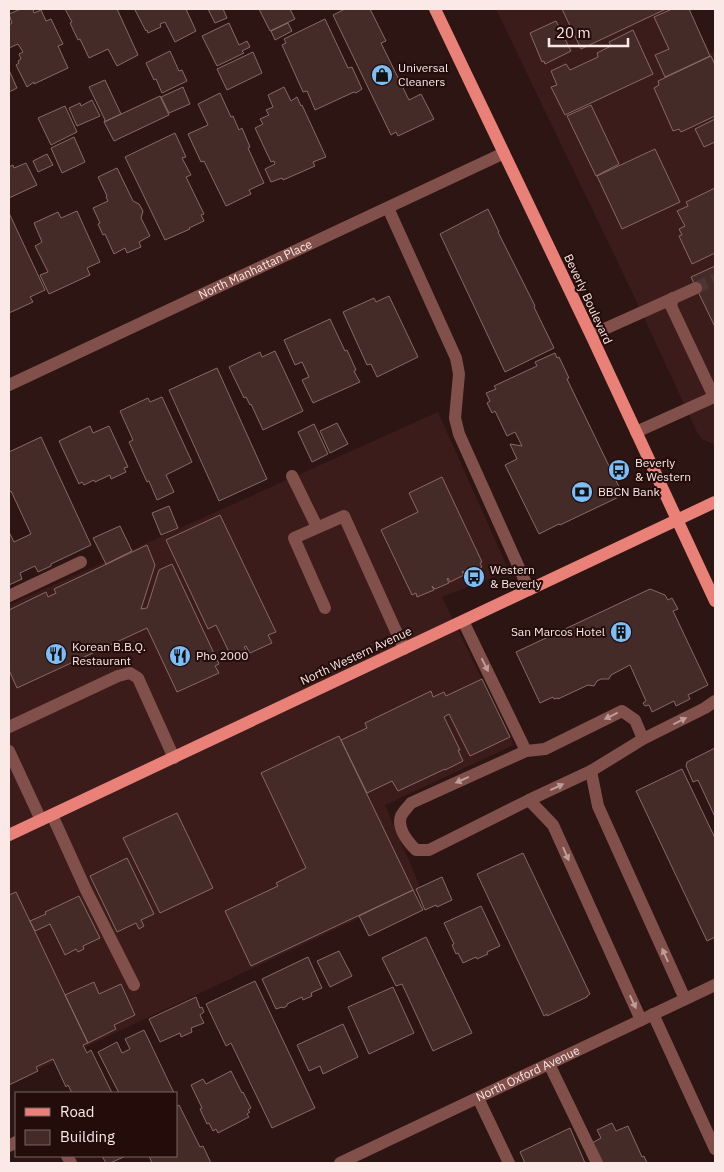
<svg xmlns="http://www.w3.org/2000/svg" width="724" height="1172" viewBox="0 0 724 1172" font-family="'IBM Plex Sans',sans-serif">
  <rect width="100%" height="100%" fill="#2d1513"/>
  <path fill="#3b1c1a" d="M496,9H689L710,53L715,51V445L702,439L697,432L633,294Z
    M438,412L509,571L442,597L514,745L385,805L421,889L9,1083V605Z"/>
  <path fill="#452b28" stroke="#886966" d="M21,9H33L34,13L41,10L46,21L51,19L63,44L58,46L68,68L34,84V82L27,87L16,65L19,63L18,61L21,59L19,54L23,52L18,44L9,48V25L12,23L9,14Z
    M65,9H117L138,55L117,66L108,49L89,58L80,39L78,40L70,23L72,22Z
    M138,9H186L196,31L175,42L165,22L160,24L161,27L148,33L147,30L146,31L135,10Z
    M208,9H223L227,18L215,23Z
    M259,9H290L295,19L270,31Z
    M345,9H370L386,41L381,43L409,100L421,94L434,119L398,136L396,132L391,135L333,15Z
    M562,9H666L581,49Z
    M672,9H689L710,56L665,77L655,55L669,49L654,17Z
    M325,19L348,68L352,67L362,89L356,93L354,92L315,110L307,91L303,92L282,45L286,43L284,39Z
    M556,21L571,51L545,64L544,61L542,62L530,33Z
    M229,23L239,45L247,41L250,47L242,51L244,53L217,66L202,36Z
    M288,23L292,31L275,40L271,31Z
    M633,30L653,74L565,115L551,87L557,85L551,71L566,64L570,70L598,57L597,53L611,46L609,42Z
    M170,51L179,71L182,70L187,81L162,93L156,79L154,80L146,63Z
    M253,52L262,73L227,90L217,69Z
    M711,56L715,65V116L681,132L679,129L673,131L654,88L659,85L658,81Z
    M9,70L17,88L9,92Z
    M105,80L121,114L104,122L105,120L89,87Z
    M183,87L190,104L169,113L161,97Z
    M284,87L291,101L297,97L301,106L302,105L326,157L313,162L315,166L283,180L282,178L271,182L265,169L275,164L274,161L271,162L255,128L263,124L260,119L269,115L266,110L273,107L268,95Z
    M220,93L231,117L233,116L239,130L242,128L250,147L248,148L264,183L249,190L251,194L226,206L204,161L201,162L188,134L208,125L198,104Z
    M160,96L169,115L114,141L104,122Z
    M92,100L100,116L77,126L69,108L80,103L81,106Z
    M591,105L619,164L596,176L567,116Z
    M65,106L77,132L51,145L38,118Z
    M715,119V142L704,147L695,129Z
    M175,133L186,157L182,158L191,175L186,177L204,214L201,215L204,221L189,228L190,229L165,240L125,157Z
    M74,137L85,162L62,173L51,148Z
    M655,149L680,202L622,229L597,176Z
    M47,154L53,165L38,172L33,161Z
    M26,163L37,185L9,198V167L13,165L14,168Z
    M117,168L133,201L139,204L143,211L141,218L150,236L139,242L141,247L127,253L125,248L114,254L105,234L103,235L98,224L100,223L93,208L108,201L106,197L107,196L98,177Z
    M715,188V253L692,264L679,236L682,235L679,229L685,226L677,211L688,206L686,202Z
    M488,209L499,232H498L535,306L534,307L554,348L505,372L440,234Z
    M77,211L100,262L87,268L90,275L49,294L40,275L48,272L35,246L42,242L34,223L58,212L61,218Z
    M9,213L45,290L30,297L33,302L9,313Z
    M715,266V327L691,277Z
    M389,296L418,357L377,377L371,364L367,365L343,312L374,298L376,302Z
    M330,319L345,351L347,350L356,370L354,371L360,382L313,403L302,380L309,377L302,362L295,365L284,340Z
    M275,351L303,411L263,430L251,404L250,405L246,397L244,398L229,367L260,352L262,357Z
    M555,353L557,358L559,357L569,378L567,379L623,495L560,525L559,524L539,534L505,465L517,459L510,444L522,446L515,432L507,436L495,411L492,413L487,403L490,401L486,393L496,389L494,386L537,366L535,362Z
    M217,368L267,479L219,501L169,390Z
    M162,397L192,462L166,475L174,492L157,500L149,481L147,482L129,442L133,440L120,411L148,398L150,402Z
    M337,423L348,444L330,453L320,431Z
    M314,424L328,454L312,462L298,432Z
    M90,426L93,433L109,426L128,467L124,468L126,472L111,479L110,475L95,482L94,480L84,485L82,482L79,484L59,441Z
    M41,437L91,545L51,564V566L38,572L35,566L20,573L22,579L9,585V532L14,542L31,534L11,491L9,493V452Z
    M442,477L482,562L480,563L482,567L465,575L463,571L462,572L464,575L450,582L448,578L447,579L449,583L435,589L432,586L434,590L417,597L416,593L412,595L381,530L418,512L409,493Z
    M169,506L178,528L161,535L152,513Z
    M220,515L276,632L268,635L272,643L250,653L246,646L244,647L246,650L236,655L235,651L230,654L216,625L208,629L166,540Z
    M120,526L132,551L106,564L93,538Z
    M147,545L155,565L141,609L147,608L159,570L172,564L219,664L215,666L219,673L177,692L147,628L17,688L9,670V610L46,592L48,597L56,593L54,589Z
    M650,589L665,595L668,600L672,598L678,609L673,611L708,685L688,695L690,699L676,706L674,701L652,712L649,705L645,706L643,703L646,701L630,665L611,675L609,679H601L597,681L594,686L588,685L558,699V698L554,699L553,697L540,703L516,652Z
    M482,679L510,737L470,756L449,714L444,717L460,750H458L463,761L445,770V769L398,791L392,781L367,793L341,740L367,728L365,723L431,691L433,697L444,692L446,696Z
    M339,736L413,890L251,966L225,911L278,886L276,883L306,868L261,773Z
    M715,748V817L698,780L693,782L686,766L687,762Z
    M682,769L715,838V937L707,941L636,791Z
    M177,813L213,888L160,913L123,838Z
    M523,853L590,994L587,996V997L547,1016V1014L544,1016L477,874Z
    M127,858L154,914L141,920L144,926L139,929L136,923L117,932L90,876Z
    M442,877L452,900L437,907L436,905L425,910L416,889Z
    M413,890L423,910L369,936L359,916Z
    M16,892L88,1043L83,1045L87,1053L91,1050L112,1093H72L68,1085L66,1087L53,1059L36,1067L38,1071L9,1085V895Z
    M79,896L100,938L83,946L84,949L78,952L76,949L65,955L50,924L35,931L30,921L46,914L45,912Z
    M481,906L500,946L487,952L488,954L477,959L476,957L463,963L458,953L456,954L452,945L454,944L444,923Z
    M426,937L472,1033L433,1051L402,984L396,986L382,958Z
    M339,951L352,976L330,987L317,961Z
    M308,957L322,988L311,993L312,996L303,1000L302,997L287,1004V1006L283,1008L282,1007L276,1009L262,979Z
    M255,981L315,1108L272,1128L231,1043L226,1046L206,1004Z
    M94,982L99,994L121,984L135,1015L114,1025L116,1029L88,1043L65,995Z
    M393,987L414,1033L369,1054L348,1007Z
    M196,997L200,1008L202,1007L204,1012L200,1015L204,1023L191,1028L192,1032L181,1037L180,1033L160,1042L149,1019Z
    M343,1024L358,1057L323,1074L320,1066L309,1071L297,1045Z
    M144,1030L174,1093H119L98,1052L117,1042L122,1053L130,1049L125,1039Z
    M231,1071L242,1093L243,1092L251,1108L248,1110L250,1112L247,1114L249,1117L218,1133L216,1129L213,1131L209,1123L207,1124L200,1109L202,1108L191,1085L203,1079L206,1084Z
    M179,1105L200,1147L203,1146L211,1163H152L149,1156H176V1107Z
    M612,1123L616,1131L628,1126L642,1157L644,1156L647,1163H601L592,1143L601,1138L597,1130Z
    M570,1128L585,1163H525L520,1152Z
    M102,1156H126L110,1163H106Z"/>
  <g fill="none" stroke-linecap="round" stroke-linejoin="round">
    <path stroke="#4c3533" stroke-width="12" stroke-dasharray="12 6" stroke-linecap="butt" d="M696,288L715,279"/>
    <g stroke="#82504b" stroke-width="12">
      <path d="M388,208L456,358L459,374L455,418L459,434L529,590"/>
      <path d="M673,298L671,306L714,397"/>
      <path d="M591,335L696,288"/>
      <path id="s1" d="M9,385L504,153"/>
      <path d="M636,432L714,397L715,398"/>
      <path d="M292,476L317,527"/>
      <path d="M9,596L81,562"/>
      <path d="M325,608L294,538L344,516L404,649"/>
      <path d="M463,621L526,751"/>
      <path d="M9,727L118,676L130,673L138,678L174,758"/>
      <path d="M643,739L635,720L622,711L545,749L526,751L411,803C408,807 403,812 401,816C397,828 408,842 416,850H429L529,800L591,771L643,739L705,708L715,701"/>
      <path d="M9,751L41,820"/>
      <path d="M591,771L598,806L685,999"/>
      <path d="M529,800L553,825L641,1020"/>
      <path d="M52,815L86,890L134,985"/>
      <path d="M653,1014L715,1149"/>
      <path d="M549,1064L597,1163"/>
      <path d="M478,1098L509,1163"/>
      <path d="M9,1146L16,1142"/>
      <path d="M67,1156L71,1163"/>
      <path id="s2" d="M340,1163L715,985"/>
    </g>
    <path stroke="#ea8179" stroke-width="12" d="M435,9L591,335L715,601
      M9,835L715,502"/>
  </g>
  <defs><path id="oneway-solid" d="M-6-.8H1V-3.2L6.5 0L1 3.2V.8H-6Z" transform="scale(1.25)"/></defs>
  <g fill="#be9c99">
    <use href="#oneway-solid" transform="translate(485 665) rotate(63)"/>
    <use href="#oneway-solid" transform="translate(611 716) rotate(154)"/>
    <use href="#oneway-solid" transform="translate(680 721) rotate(-27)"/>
    <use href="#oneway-solid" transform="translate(462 780) rotate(156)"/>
    <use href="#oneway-solid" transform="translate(557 787) rotate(-25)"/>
    <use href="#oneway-solid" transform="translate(566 854) rotate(66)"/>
    <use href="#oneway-solid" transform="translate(665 955) rotate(-114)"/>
    <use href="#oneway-solid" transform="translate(633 1002) rotate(65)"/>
  </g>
  <defs>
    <g id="shop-disc" transform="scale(1.125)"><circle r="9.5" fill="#7dbef9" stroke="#230c0a"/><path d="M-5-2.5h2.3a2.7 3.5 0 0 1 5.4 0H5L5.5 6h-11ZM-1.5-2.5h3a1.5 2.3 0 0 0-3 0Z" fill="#111"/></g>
    <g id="bus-disc" transform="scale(1.125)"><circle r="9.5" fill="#7dbef9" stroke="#230c0a"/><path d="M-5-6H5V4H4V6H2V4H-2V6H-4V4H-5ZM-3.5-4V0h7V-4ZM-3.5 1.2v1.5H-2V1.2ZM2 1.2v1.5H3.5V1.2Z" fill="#111"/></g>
    <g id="bank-disc" transform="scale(1.125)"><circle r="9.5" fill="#7dbef9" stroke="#230c0a"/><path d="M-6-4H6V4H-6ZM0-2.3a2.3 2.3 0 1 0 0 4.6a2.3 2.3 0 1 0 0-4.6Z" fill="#111"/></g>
    <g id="building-disc" transform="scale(1.125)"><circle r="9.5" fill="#7dbef9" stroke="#230c0a"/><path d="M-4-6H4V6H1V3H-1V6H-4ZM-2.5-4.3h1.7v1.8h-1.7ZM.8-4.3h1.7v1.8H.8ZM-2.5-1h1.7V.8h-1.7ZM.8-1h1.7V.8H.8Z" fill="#111"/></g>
    <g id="restaurant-disc" transform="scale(1.125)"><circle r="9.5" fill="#7dbef9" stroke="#230c0a"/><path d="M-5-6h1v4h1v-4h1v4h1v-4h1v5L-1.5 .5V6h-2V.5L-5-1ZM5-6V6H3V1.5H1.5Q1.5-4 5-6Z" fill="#111"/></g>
  </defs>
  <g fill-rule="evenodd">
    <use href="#shop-disc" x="382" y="75"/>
    <use href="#bus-disc" x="619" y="470"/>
    <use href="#bank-disc" x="582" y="492"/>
    <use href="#bus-disc" x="474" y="577"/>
    <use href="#building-disc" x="621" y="632"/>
    <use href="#restaurant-disc" x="56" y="654"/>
    <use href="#restaurant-disc" x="180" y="656"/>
  </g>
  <g text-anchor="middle" stroke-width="4" stroke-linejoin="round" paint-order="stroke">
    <g font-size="12" fill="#fbe9e7" stroke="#230c0a" text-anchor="start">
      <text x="398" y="72">Universal<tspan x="398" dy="14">Cleaners</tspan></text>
      <text x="635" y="467">Beverly<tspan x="635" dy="14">&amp; Western</tspan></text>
      <text x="598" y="496">BBCN Bank</text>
      <text x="490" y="574">Western<tspan x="490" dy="14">&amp; Beverly</tspan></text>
      <text x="605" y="636" text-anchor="end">San Marcos Hotel</text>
      <text x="72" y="651">Korean B.B.Q.<tspan x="72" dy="14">Restaurant</tspan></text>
      <text x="196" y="660">Pho 2000</text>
    </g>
    <g font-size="12" fill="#fbe9e7" stroke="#230c0a">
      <text dy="4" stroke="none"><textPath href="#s1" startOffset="272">North Manhattan Place</textPath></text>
      <text transform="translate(588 299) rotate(65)" y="4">Beverly Boulevard</text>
      <text transform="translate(356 656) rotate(-25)" y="4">North Western Avenue</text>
      <text dy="4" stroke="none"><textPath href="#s2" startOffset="208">North Oxford Avenue</textPath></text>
    </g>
  </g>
  <rect width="724" height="1172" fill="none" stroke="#fbe9e7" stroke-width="20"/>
  <rect x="15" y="1092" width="162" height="65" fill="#230c0a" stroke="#796462"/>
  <rect x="25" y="1108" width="25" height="8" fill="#ea8179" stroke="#796462"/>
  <text x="60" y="1117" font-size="15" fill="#fbe9e7">Road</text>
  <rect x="25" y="1130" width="25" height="15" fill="#452b28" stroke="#796462"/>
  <text x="60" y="1142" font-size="15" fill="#fbe9e7">Building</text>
  <path d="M549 38v8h79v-8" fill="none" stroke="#fbe9e7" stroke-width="2.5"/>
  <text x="556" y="38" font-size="15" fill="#fbe9e7" stroke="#230c0a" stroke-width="4" paint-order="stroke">20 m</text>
</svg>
